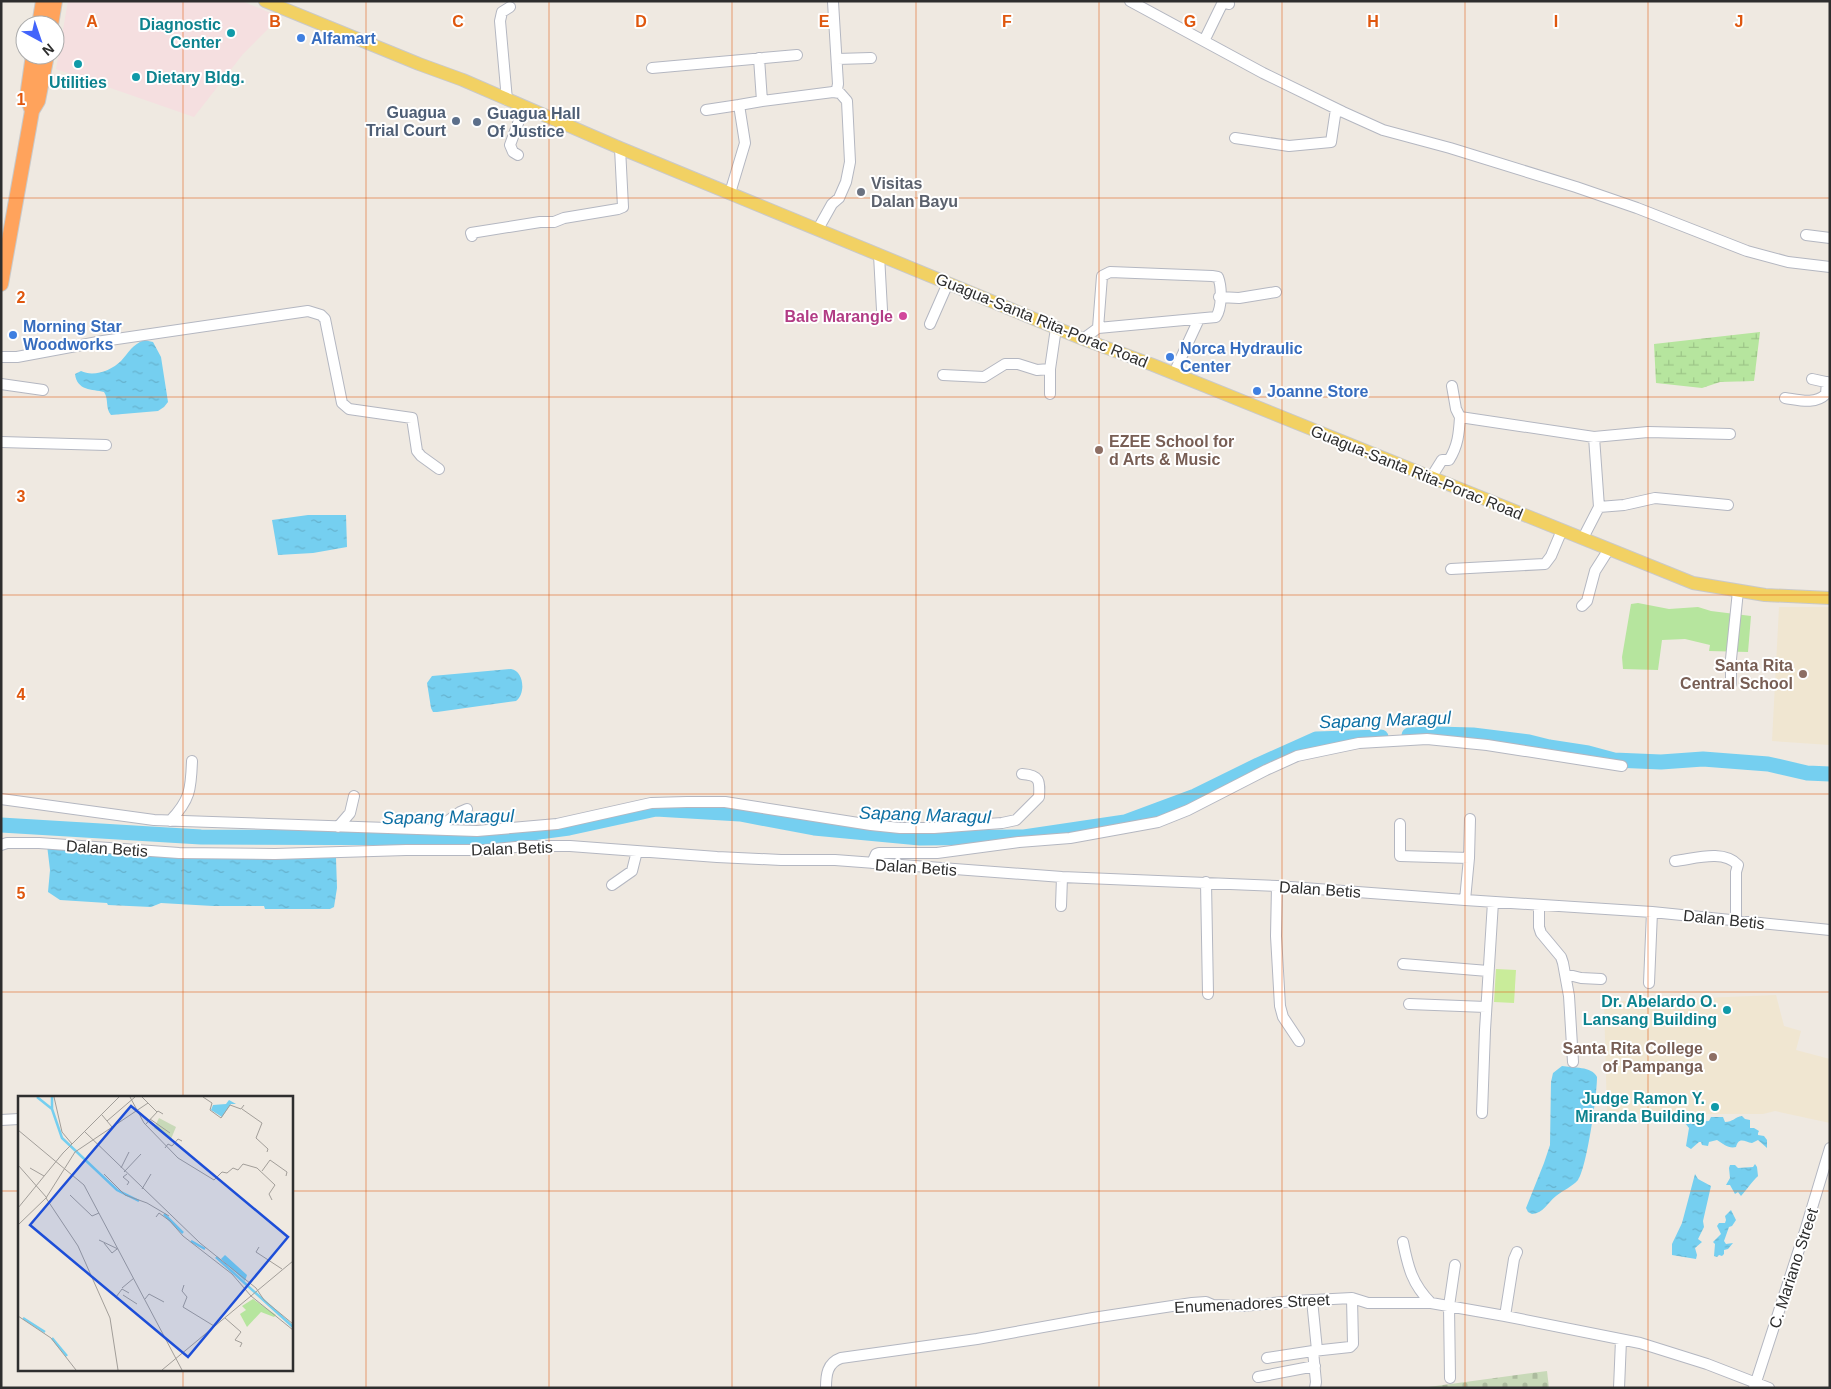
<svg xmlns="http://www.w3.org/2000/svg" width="1831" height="1389" viewBox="0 0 1831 1389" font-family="Helvetica,sans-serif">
  <defs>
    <pattern id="wetland-marsh" width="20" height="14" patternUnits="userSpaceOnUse" patternTransform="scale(1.25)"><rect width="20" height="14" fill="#b6e59e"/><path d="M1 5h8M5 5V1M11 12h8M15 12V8" fill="none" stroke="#9dc588"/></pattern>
    <pattern id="cemetery-stones" width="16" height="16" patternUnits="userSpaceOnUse" patternTransform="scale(1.25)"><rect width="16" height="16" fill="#c8d9b8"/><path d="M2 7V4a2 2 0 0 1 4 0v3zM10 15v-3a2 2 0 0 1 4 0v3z" fill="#acbb9e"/></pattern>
    <pattern id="water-ripples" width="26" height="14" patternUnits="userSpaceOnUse" patternTransform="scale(1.25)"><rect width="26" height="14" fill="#75cff0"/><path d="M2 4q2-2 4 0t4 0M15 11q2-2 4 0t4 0" fill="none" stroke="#66b2ce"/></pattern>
  </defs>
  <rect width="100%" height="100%" fill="#efe9e1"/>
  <path fill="#f0e6d1" d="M1779,607H1830V745L1772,741Z
    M1776,995L1784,1026L1801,1031L1796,1050L1830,1059V1123L1775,1111L1763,1114H1607L1604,1002Z"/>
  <path fill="#f5dfe0" d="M68,1H242L280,17L243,54L194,117L56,69Z"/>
  <path fill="#b6e59e" d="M1638,603L1669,609L1698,607L1711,611L1751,616L1748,652L1709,651L1710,645L1685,639L1662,640L1658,670L1623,669L1622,657L1631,604Z"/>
  <path fill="url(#wetland-marsh)" d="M1760,332L1754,381L1720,382L1702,388L1656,383L1654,344Z"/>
  <path fill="url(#cemetery-stones)" d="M1547,1371L1549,1388H1421Z"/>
  <path fill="#c9ec9a" d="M1496,969L1516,970L1514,1003L1494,1002Z"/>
  <path fill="url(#water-ripples)" d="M144,340L153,342L161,357L168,402L164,407L158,411L111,415C105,408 109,399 104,392C92,389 77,391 75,374L81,371C93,377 111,371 121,361C129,352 132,345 144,340Z
    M308,515H346L347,547L313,553L278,555L272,520Z
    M511,669C524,671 526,694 516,701L437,712H433L431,708L427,683L432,676Z
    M47,845L336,858L337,888L334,907L330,909H265L264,906H213L161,903L151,907L108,905L107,903L60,900L48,892L50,870Z
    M1562,1066C1573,1068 1592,1066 1597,1077C1597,1095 1587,1167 1578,1180C1572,1187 1563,1190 1556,1196C1547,1203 1544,1213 1532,1214L1528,1212L1526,1208L1544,1163L1550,1145L1551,1082L1553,1073Z
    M1742,1116L1745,1119L1750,1120V1128H1754L1759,1131L1758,1133V1135L1764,1136L1767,1140V1148L1758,1140L1752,1143C1745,1142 1739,1136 1736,1147C1729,1149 1723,1144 1717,1140L1709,1142L1708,1146L1702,1145L1701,1142H1699L1691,1149L1686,1146L1689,1128L1685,1123L1692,1120L1693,1122L1709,1121L1711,1117H1723L1725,1122C1733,1122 1735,1117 1742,1116Z
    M1755,1164L1757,1167L1758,1176C1751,1183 1747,1189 1741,1196L1738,1192L1735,1194L1730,1185H1726L1730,1178L1729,1168L1730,1165H1735L1738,1168L1753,1167Z
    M1695,1174L1698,1179L1711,1186L1703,1221L1704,1227L1698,1239L1702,1242L1695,1248L1697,1255L1696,1259L1672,1255V1244L1682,1223Z
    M1731,1210L1736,1220L1732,1226L1729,1227L1724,1241L1726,1244L1733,1243L1728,1249L1724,1250V1254L1722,1256L1719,1255L1717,1257L1714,1256L1715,1244L1713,1242L1721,1234L1717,1226L1719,1223H1725L1726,1220L1725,1216Z"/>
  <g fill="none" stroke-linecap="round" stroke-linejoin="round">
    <path stroke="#75cff0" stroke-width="15" d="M1409,735L1436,734L1473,735L1529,742L1549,747L1588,753L1614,760L1661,762L1703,759L1768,764L1807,773L1830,774
      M1,825L201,837L495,838L569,828L656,809L740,814L814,828L920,838L1024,837L1125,822L1195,796L1258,765L1316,739L1381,737"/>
    <g stroke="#b4b7c1" stroke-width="12">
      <path id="minor" d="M1130,1L1263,73L1343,112L1383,130L1450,148L1576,187L1637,208L1747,251L1788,262L1830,267
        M1204,41L1223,2L1229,4
        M759,58L762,101
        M837,59L871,58
        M652,68L797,55
        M507,100L500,21L502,12L510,7
        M706,110L739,105
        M1235,138L1289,146L1331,142L1336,109
        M518,155L513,152L510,145L524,107
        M730,193L745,143L739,105L762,101L833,92L837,89L838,84L833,2
        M818,229L832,204L839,198L846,182L850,162L847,101L840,93L833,92
        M1806,235L1830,238
        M472,236L471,233L540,222H554L564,218L618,209L623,207L620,148
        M879,255L882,310
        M1219,297L1239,298L1276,292
        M930,324L948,283
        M1083,339L1098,328L1216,317C1222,308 1222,287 1218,277L1212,276L1110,272L1102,276L1098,328
        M1,357H17L103,341L308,311L321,315L325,319L342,403L349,409L412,418L417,451L421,456L439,469
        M1174,373L1199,319
        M943,375L984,377L1005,364H1018L1037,370L1050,369
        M1812,379L1830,383
        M1,384L43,390
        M1452,386L1456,409L1460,417
        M1050,394V369L1056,328
        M1785,398C1799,400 1815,405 1826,394L1827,382
        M1,442L106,445
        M1432,476L1442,460H1449C1458,446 1459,433 1460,417L1594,437L1648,432L1730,434
        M1599,507L1624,505L1655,498L1728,505
        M1583,538L1599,507L1594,437
        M1451,569L1545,564L1551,556L1562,530
        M1582,606L1587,601L1595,571L1609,549
        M1731,684V659L1738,591
        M1,799L154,820L477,831L557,824L651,803L687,802H725L871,825L900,828H934L1002,823L1016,820L1039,797C1040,781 1040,775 1022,774
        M170,821C190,800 191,790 192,761
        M1400,824V856L1469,858L1465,900
        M338,827L350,813L354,796
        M438,828L460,812L467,809
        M1,845L7,843H39L179,853L275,854L406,850H484L525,846H570L717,857L781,860H835L1062,877L1277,886L1465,900L1652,912L1830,930
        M1469,858L1470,819
        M1675,861C1694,859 1723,849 1738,865L1736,872V920
        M872,863L876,854L879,853H937L1019,842L1070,838L1158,822L1188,810L1266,770L1297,756L1359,743L1427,739L1487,745L1622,766
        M1206,882L1208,994
        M612,885L632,871L637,851
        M1277,886L1276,936L1280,1006L1283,1017L1299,1041
        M1539,905V927L1541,933L1561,957L1563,963L1569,996L1573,1062
        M1061,906L1062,877
        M1403,964L1488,971
        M1565,974L1581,978L1601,979
        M1649,983L1652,912
        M1409,1004L1486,1007
        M1482,1113L1485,1030L1493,902
        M1,1120L19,1119
        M1403,1242C1408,1267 1412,1284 1431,1303
        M1312,1300L1317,1350
        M1505,1316L1514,1259L1517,1252
        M1267,1358L1313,1351
        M1258,1377L1315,1366
        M1450,1378L1449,1306L1455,1265
        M826,1388C826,1375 827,1363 841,1358L977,1339L1093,1318L1192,1303L1206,1302L1213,1305L1243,1306L1294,1301L1352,1298L1368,1303H1431L1505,1316L1640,1343L1707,1364L1769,1388
        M1315,1388L1316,1382L1313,1351L1350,1347L1353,1344L1352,1298
        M1619,1388L1621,1340
        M1754,1388L1805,1231L1830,1148"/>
    </g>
    <g stroke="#c9c9c9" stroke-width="14">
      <path id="major" d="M265,1L419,64L463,80L620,148L1083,339L1153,365L1693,583L1765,595L1830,598"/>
    </g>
    <g stroke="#c9c9c9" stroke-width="16">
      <path id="highway" d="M39,25L43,1
        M51,25L55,1
        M32,111L38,101L47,55
        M1,284L29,128L32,111L27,97L33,55"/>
    </g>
    <use href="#minor" stroke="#fff" stroke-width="10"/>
    <use href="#major" stroke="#f2d163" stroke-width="12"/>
    <use href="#highway" stroke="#ffa35c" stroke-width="14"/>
  </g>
  <path fill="none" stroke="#df570e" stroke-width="1" stroke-opacity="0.55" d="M183,1V1098M366,1V1388M549,1V1388M732,1V1388M916,1V1388M1099,1V1388M1282,1V1388M1465,1V1388M1648,1V1388M1,198H1830M1,397H1830M1,595H1830M1,794H1830M1,992H1830M1,1191H19M291,1191H1830M183,1370V1388"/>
  <g fill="#0f9aa8" stroke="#fff" stroke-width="2">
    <circle cx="231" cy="33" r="5"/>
    <circle cx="78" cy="64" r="5"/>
    <circle cx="136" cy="77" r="5"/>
    <circle cx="1727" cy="1010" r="5"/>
    <circle cx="1715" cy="1107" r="5"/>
  </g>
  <g fill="#3f7fe0" stroke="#fff" stroke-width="2">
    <circle cx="301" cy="38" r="5"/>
    <circle cx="13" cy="335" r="5"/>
    <circle cx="1170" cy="357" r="5"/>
    <circle cx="1257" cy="391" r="5"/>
  </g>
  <g fill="#5c6f8a" stroke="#fff" stroke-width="2">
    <circle cx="456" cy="121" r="5"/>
    <circle cx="477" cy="122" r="5"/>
  </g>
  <circle fill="#6b7280" stroke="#fff" stroke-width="2" cx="861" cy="192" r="5"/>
  <circle fill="#d1479c" stroke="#fff" stroke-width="2" cx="903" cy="316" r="5"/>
  <g fill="#8d6e63" stroke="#fff" stroke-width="2">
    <circle cx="1099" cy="450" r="5"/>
    <circle cx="1803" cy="674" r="5"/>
    <circle cx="1713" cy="1057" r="5"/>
  </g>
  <g text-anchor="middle" stroke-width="4" stroke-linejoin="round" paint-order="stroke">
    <g font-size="16" font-weight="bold" fill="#0d838f" stroke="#fff" text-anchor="end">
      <text x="221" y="30">Diagnostic<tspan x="221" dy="18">Center</tspan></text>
      <text x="146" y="83" text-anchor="start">Dietary Bldg.</text>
      <text x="78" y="88" text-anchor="middle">Utilities</text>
      <text x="1717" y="1007">Dr. Abelardo O.<tspan x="1717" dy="18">Lansang Building</tspan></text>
      <text x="1705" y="1104">Judge Ramon Y.<tspan x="1705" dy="18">Miranda Building</tspan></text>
    </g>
    <g font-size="16" font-weight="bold" fill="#366cbe" stroke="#fff" text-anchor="start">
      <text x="311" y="44">Alfamart</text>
      <text x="23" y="332">Morning Star<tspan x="23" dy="18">Woodworks</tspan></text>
      <text x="1180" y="354">Norca Hydraulic<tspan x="1180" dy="18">Center</tspan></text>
      <text x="1267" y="397">Joanne Store</text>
    </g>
    <g font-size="16" font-weight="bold" fill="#4e5e75" stroke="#fff" text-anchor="end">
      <text x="446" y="118">Guagua<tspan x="446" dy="18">Trial Court</tspan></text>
      <text x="487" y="119" text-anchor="start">Guagua Hall<tspan x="487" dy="18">Of Justice</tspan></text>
    </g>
    <g font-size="16" font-weight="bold" fill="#5b616d" stroke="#fff" text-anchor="start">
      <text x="871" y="189">Visitas<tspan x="871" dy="18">Dalan Bayu</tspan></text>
    </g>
    <g font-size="16" font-weight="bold" fill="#b23c85" stroke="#fff" text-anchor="end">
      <text x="893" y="322">Bale Marangle</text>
    </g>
    <g font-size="16" fill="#2e2e2e" stroke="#fff">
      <text transform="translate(1042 320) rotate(22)" y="6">Guagua-Santa Rita-Porac Road</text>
      <text transform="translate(1417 472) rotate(22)" y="6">Guagua-Santa Rita-Porac Road</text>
      <text transform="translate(107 848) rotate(4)" y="6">Dalan Betis</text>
      <text transform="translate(512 848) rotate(-2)" y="6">Dalan Betis</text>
      <text transform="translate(916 867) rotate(4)" y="6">Dalan Betis</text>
      <text transform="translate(1320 889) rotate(4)" y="6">Dalan Betis</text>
      <text transform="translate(1724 919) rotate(6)" y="6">Dalan Betis</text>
      <text transform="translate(1793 1268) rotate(-72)" y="6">C. Mariano Street</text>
      <text transform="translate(1252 1303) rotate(-3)" y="6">Enumenadores Street</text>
    </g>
    <g font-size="16" font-weight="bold" fill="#785e54" stroke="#fff" text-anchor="end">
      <text x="1109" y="447" text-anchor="start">EZEE School for<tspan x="1109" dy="18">d Arts &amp; Music</tspan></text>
      <text x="1793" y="671">Santa Rita<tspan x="1793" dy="18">Central School</tspan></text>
      <text x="1703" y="1054">Santa Rita College<tspan x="1703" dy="18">of Pampanga</tspan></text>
    </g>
    <g font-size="18" font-style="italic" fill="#0d6fa3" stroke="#fff">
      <text transform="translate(1385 720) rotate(-2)" y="6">Sapang Maragul</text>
      <text transform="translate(925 815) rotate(2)" y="6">Sapang Maragul</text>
      <text transform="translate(448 817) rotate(-1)" y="6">Sapang Maragul</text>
    </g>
  </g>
  <g transform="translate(18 1096)">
    <rect width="275" height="275" fill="#efe9e1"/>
    <path d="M235,203L258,219L256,221L243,216L229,231L222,218L228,214L224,210Z" fill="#b6e59e"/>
    <path d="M141,22L158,31L153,43L136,32Z" fill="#c8d9b8"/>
    <path d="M211,4L218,8H213L204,21L193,14L195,9L208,8ZM207,159L229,179L227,185L203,163Z" fill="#75cff0"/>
    <path fill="none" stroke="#75cff0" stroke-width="2.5" d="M19,1L34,13M34,1V13L44,42L99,94L121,105M146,118L165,137M173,145L187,153M198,161L275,231M5,222L27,236M34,242L49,260"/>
    <path fill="none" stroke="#a29e99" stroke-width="1" d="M36,1L44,36L54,48M112,1L126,27L160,62L196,84L204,76L209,77L215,72L220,74L225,68L239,72L257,89L251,98L254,104M124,1L139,16M185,1L194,7L192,14L203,22L212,9L223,13L226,9M224,13L244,27L238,42L250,53L249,56M84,19L94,31M132,23L152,37M89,25L117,1M127,29L140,15L145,18M0,34L66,89L164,274M67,36L182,147L238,192L246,204L275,228M147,52L150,48L154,50L160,43L164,45M0,69L29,102M12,72L26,80M103,72L111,56M244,75L252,64L269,76L268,80M106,76L123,58M86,78L107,99L129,107L151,120M109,78L105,81L111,86L109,89M124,93L133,78M52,99L74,120L81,117M28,102L60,150L92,222L100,274M0,112L45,57L101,1M138,121L141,117L152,125L165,140L214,178L233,200L275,234M0,129L28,102L57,56L130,7M81,144L100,153M86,147L94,157L99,153M241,151L238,156L264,173M166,189L164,195L169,201L165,211L196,230M104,192L116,182M105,199L119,208M98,201L104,193L111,197M127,203L131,198L146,206M0,220L33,242L58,274M207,222L223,236L217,244L224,247L222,251M144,274L275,165"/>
    <path fill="#1d4ed8" fill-opacity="0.15" stroke="#1d4ed8" stroke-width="2.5" d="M113,10L270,141L170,261L12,129Z"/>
    <rect width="275" height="275" fill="none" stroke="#2e2e2e" stroke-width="2.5"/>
  </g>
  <g font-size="16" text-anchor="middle" font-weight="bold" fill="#df570e" stroke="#fff" stroke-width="4" stroke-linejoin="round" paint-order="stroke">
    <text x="92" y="27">A</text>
    <text x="275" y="27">B</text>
    <text x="458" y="27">C</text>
    <text x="641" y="27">D</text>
    <text x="824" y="27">E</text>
    <text x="1007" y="27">F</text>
    <text x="1190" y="27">G</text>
    <text x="1373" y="27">H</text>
    <text x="1556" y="27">I</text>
    <text x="1739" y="27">J</text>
    <text x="21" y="105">1</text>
    <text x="21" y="303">2</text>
    <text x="21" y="502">3</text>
    <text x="21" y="700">4</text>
    <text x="21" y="899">5</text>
  </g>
  <rect width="1831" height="1389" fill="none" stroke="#2e2e2e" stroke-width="5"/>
  <g transform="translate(40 40) rotate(140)"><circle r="24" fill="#ffffff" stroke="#ababab"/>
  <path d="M0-4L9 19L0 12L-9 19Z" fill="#4264fb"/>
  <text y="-8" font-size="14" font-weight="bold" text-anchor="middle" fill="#2e2e2e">N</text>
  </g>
</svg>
